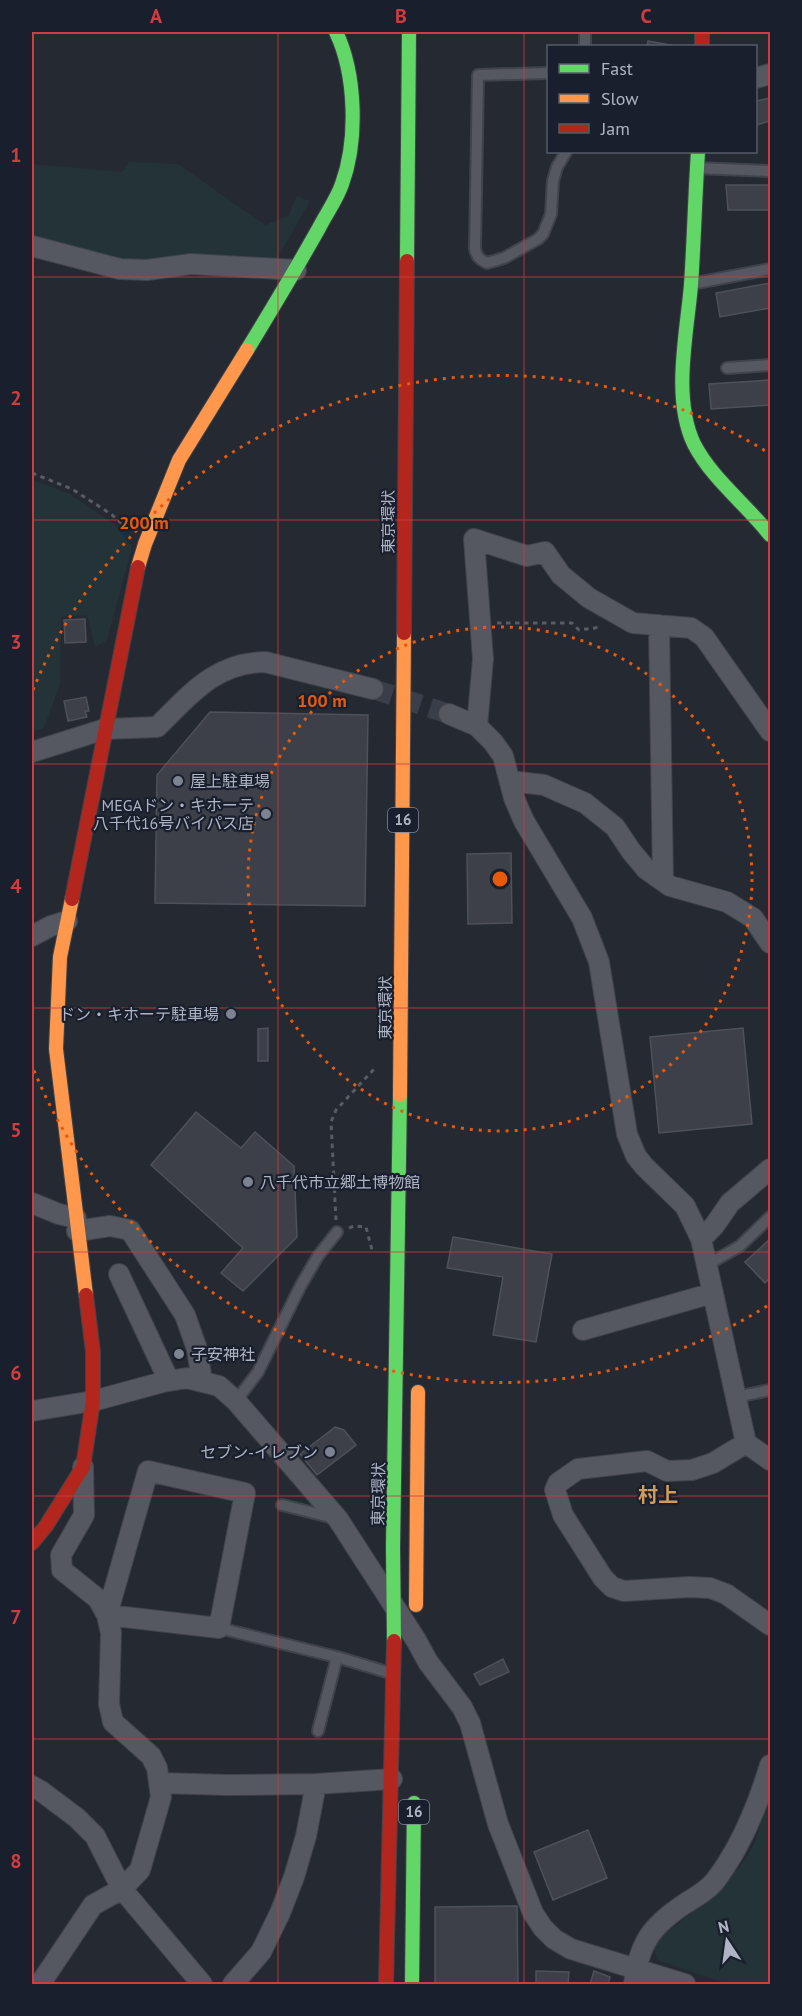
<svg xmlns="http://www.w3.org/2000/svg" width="802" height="2016" viewBox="0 0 802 2016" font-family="'PT Sans','Noto Sans JP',sans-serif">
  <rect width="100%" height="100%" fill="#252932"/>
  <path fill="#233338" d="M129,162L178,164L265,225L288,216L297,196L310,201L276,261L146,265L32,242V164L122,172Z
    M32,480L70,494L118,527L132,548L107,640L95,647L87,615L61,617L60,684L44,728L32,732Z
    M770,1785V1984H728L657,1960L652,1943C685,1919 742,1877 756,1839C762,1821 766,1803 770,1785Z"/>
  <path fill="#3d4048" stroke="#4d515a" stroke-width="1.5" d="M648,41L676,46H647Z
    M770,98V121L756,125V101Z
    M726,185H770V210H728Z
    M770,283V308L720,317L716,293Z
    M770,380V405L711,409L709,384Z
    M85,619L86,642L65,643L64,620Z
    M86,697L89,711H85L87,717L68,721L64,701Z
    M210,712L368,715L365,906L155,903L157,775Z
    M511,853L512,923L468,924L467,854Z
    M268,1028V1061H258V1029Z
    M743,1028L752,1124L659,1133L650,1037Z
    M196,1112L241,1148L255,1132L294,1166L297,1237L243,1291L221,1273L243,1248L151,1165Z
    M453,1237L552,1254L536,1342L493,1335L503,1277L447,1268Z
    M770,1239V1278L765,1283L745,1262Z
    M335,1427L344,1430L356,1445L317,1475L300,1454Z
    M503,1659L509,1672L480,1685L474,1674Z
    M588,1830L607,1878L553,1900L534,1852Z
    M517,1906L518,1984H435V1907Z
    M536,1971L569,1972L568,1984H536Z
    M594,1971L610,1977L608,1984H590Z"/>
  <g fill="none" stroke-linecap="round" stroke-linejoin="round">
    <path stroke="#3a3e48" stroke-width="20" stroke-dasharray="20 10" stroke-linecap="butt" d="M373,689L449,714"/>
    <g stroke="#40444a" stroke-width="14">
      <path id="lane" d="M585,32V46
        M548,73L478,75L475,249C477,257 479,259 487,263L504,258L538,239L543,234L551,214L553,181L557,167L566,152
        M697,168L770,171
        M691,284L770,269
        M727,368L770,365
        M707,1265L740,1246L770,1217
        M736,1397L770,1390
        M236,1401L258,1372L300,1287L318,1256L337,1232
        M282,1505L334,1518
        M219,1628L337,1657L390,1673
        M318,1731L337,1657"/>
    </g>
    <g stroke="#40444a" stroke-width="22">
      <path id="street" d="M756,78L770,74
        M32,246L120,269L147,270L191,264L296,270
        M659,625L663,881
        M449,714L477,726L493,742L503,756L514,798L524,821L582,918L599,962L627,1134L636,1156L644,1166L685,1206L701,1239L746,1443L770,1460
        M477,726L483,659L474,539L527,556L545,552L561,575L589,598L633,623L691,628L704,637L770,731
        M32,752L105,729L157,727C190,695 214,663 265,662L373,689
        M510,781L544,785L585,803L615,827L631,851L646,869L670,886L727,902L753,918L770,943
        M32,936L51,926L67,921
        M32,1203L59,1214L76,1218
        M77,1231L110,1226L130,1230L185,1315L197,1349L202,1381
        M701,1239L714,1226L730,1203L770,1169
        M119,1274L169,1381
        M583,1330L713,1293
        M32,1411L93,1401L163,1382L187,1378L219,1386L236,1401L338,1519L416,1640L428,1662L462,1707L470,1723L498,1824L533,1913L543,1928L554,1939L571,1949L685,1984
        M746,1443L713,1463L692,1470L667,1471L647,1461L578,1469L558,1483L555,1490L563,1515L603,1578L612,1587L624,1591L690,1587L710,1588L726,1594L770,1625
        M148,1471L245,1493L219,1628L107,1615Z
        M160,1783L228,1785L316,1784L392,1779
        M32,1786L41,1791L77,1818L95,1836L122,1889L202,1984
        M40,1984L93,1905L122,1889L140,1870L161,1797L157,1768L151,1756L113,1722L109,1704L111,1633L107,1615L98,1599L62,1570L61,1555L84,1515L83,1467
        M233,1984L261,1952L280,1913L294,1877L306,1836L316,1784
        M634,1984C639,1943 651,1926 686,1903C696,1897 708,1890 715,1881C741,1847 758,1805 770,1765"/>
    </g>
    <g stroke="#40444a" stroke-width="16">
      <path id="fast" d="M698,152C695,196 694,241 691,285C687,333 672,398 694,444C712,479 746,504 770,535
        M407,261L409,32
        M247,350C272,309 296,269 319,228C326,214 337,199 342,184C358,140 356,74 336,32
        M394,1641L393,1547L400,1095
        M412,1984L414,1803"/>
    </g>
    <g stroke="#40444a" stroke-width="16">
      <path id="slow" d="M138,567L145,544L179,460L247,350
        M72,899L60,957L56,1049L86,1295
        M400,1095L404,633
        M416,1605L418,1392"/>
    </g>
    <g stroke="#40444a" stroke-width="16">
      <path id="jam" d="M702,32V46
        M404,633L407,261
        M72,899L138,567
        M32,1543L46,1526L83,1467L93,1401V1352L86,1295
        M386,1984L394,1641"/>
    </g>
    <path stroke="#585c63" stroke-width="3" stroke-dasharray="4.5 4.5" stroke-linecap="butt" d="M32,473L72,489L111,514L128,529
      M497,623H572L579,630L602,627
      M336,1220L331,1122L336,1110L376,1067
      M349,1228L354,1226L366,1227L372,1250"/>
    <use href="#lane" stroke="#555860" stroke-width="10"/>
    <use href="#street" stroke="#555860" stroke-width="20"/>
    <use href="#fast" stroke="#63d668" stroke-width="14"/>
    <use href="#slow" stroke="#ff974d" stroke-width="14"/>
    <use href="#jam" stroke="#b3261e" stroke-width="14"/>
  </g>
  <path fill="none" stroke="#d03d3f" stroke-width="1.5" stroke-opacity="0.55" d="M278,32V1984M524,32V1984M32,277H770M32,520H770M32,764H770M32,1008H770M32,1252H770M32,1496H770M32,1739H770"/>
  <g fill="none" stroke="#e8590c" stroke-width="3" stroke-dasharray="3 6">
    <circle cx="500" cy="879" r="252"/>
    <path d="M767 1306A504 504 0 0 1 33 1068M33 690A504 504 0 0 1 767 452"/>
  </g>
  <g fill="#7e8391" stroke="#191f2c" stroke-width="2">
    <circle cx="178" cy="781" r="6"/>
    <circle cx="266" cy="814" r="6"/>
    <circle cx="231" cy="1014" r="6"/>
    <circle cx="248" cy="1182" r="6"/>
    <circle cx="179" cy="1354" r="6"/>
    <circle cx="330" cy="1452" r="6"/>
  </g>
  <g text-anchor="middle" stroke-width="4.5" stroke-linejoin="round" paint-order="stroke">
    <g fill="#191f2c" stroke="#818796" stroke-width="1.5">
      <rect x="388" y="808" width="30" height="24" rx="4.5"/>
      <rect x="399" y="1800" width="30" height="24" rx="4.5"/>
    </g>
    <g font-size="15" font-weight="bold" fill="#aeb4c4">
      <text x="403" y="825">16</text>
      <text x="414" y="1817">16</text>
    </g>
    <g font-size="16" fill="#aeb4c4" stroke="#191f2c">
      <text transform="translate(388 522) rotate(-90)" y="6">東京環状</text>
      <text transform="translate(385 1008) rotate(-90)" y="6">東京環状</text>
      <text transform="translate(378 1494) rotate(-89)" y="6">東京環状</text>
    </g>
    <g font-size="16" fill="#aeb4c4" stroke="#191f2c" text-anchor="start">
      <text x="190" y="787">屋上駐車場</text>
      <text x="254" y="811" text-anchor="end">MEGAドン・キホーテ<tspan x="254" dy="18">八千代16号バイパス店</tspan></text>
      <text x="219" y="1020" text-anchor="end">ドン・キホーテ駐車場</text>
      <text x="260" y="1188">八千代市立郷土博物館</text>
      <text x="191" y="1360">子安神社</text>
      <text x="318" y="1458" text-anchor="end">セブン-イレブン</text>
    </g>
    <g font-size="20" font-weight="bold" fill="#d29a5b" stroke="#191f2c">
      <text x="658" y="1502">村上</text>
    </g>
  </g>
  <circle cx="500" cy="879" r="9" fill="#e8590c" stroke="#191f2c" stroke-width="3"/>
  <g font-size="18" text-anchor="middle" font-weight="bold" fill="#e8590c" stroke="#191f2c" stroke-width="4.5" stroke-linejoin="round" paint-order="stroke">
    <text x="144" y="529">200 m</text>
    <text x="322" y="707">100 m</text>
  </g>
  <rect width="802" height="2016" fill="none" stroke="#191f2c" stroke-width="66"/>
  <rect x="547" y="45" width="210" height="108" fill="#191f2c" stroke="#555b69" stroke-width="1.5"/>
  <rect x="559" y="64" width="30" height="9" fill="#63d668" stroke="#555b69" stroke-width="1.5"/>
  <text x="601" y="75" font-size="18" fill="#aeb4c4">Fast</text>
  <rect x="559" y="94" width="30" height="9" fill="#ff974d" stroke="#555b69" stroke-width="1.5"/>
  <text x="601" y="105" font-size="18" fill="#aeb4c4">Slow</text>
  <rect x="559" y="124" width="30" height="9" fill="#b3261e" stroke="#555b69" stroke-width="1.5"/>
  <text x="601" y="135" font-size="18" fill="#aeb4c4">Jam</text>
  <g transform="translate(727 1941) rotate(347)" stroke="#191f2c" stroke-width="4.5" paint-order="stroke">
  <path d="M0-4.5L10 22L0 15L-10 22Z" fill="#aeb4c4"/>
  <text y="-9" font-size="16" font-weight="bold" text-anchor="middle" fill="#aeb4c4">N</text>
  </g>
  <rect x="33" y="33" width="736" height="1950" fill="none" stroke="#d03d3f" stroke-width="2"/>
  <g font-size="20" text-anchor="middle" font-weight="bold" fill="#d03d3f">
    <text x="156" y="23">A</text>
    <text x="401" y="23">B</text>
    <text x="646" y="23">C</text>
    <text x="16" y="162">1</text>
    <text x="16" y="405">2</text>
    <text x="16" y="649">3</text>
    <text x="16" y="893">4</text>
    <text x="16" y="1137">5</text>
    <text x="16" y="1380">6</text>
    <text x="16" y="1624">7</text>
    <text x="16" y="1868">8</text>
  </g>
</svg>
